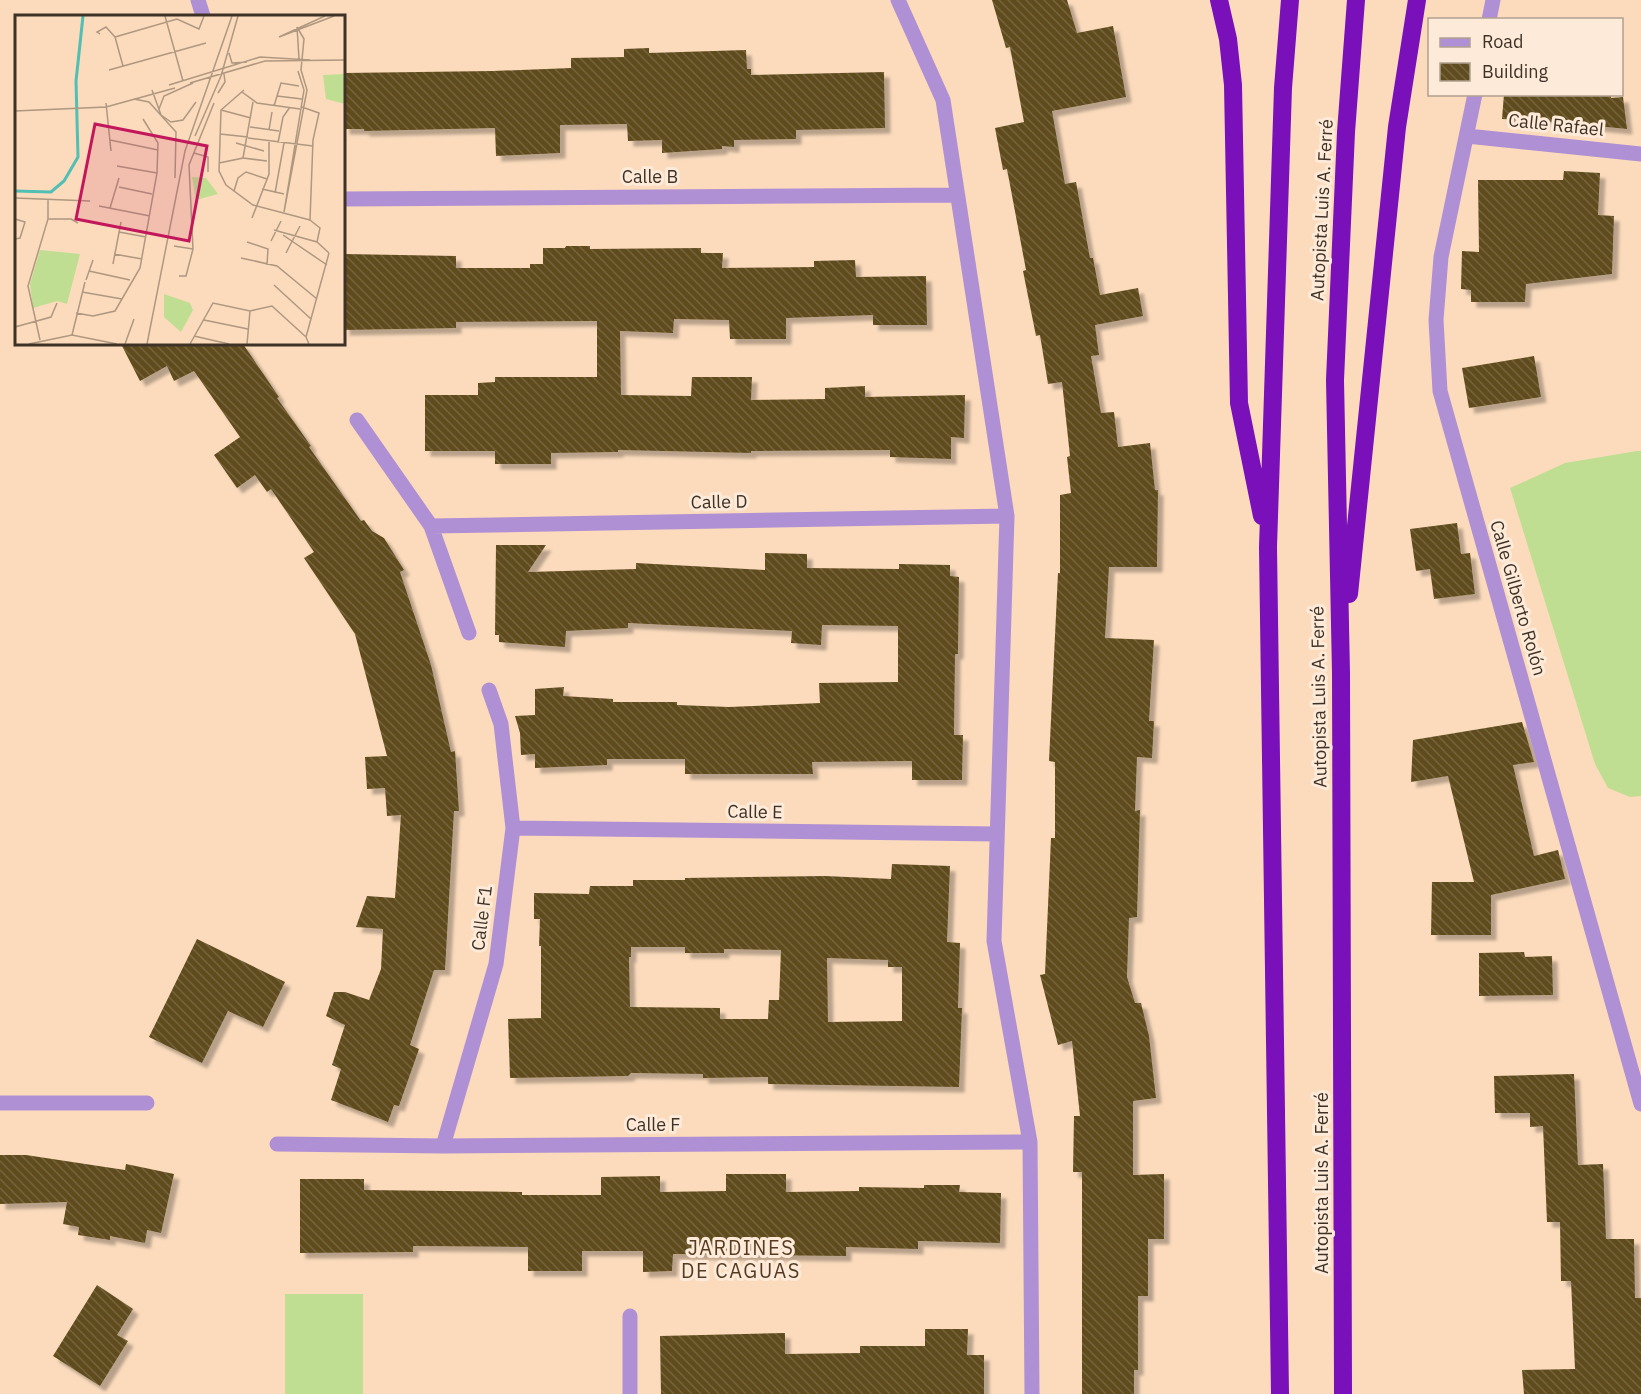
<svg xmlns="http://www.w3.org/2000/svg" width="1641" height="1394" viewBox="0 0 1641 1394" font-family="'IBM Plex Sans',sans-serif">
  <defs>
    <pattern id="building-back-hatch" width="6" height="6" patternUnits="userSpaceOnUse" patternTransform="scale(1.5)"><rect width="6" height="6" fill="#604c1f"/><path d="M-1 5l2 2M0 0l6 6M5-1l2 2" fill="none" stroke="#74643f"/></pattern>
    <filter id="shadow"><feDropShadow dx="5.5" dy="5.5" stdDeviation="1.5" flood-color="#0004"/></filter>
  </defs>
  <rect width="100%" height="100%" fill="#fbdbbc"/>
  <path fill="#c0de92" d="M1637,451H1641V796L1630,797L1608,788L1595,764L1510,488L1565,463Z
    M285,1294H363V1394H285Z"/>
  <path fill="url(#building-back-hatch)" fill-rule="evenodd" filter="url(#shadow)" d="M992,0H1067L1077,33L1113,26L1126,97L1052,111L1065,184L1076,182L1090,258H1093L1100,295L1138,288L1143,316L1095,325L1099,355L1091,356L1101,413L1114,412L1118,447L1150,443L1155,490H1158L1157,567H1109L1105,638L1154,640L1149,721H1154L1152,758L1137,757L1135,811L1140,810L1137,917L1129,918L1127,977L1135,1003H1141L1149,1036L1156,1098L1133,1101V1175L1164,1174V1239H1148V1296H1138V1370H1134V1394H1082V1172H1073L1074,1116H1080L1072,1041L1058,1045L1040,975L1045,974L1051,838H1055V762L1049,761L1058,573H1060V495L1071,493L1067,457L1070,456L1062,382L1048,384L1040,335L1036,336L1023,271L1026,270L1007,169L1003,170L995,128L1024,122L1010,47L1006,48Z
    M649,48V53L746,50L747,69H751V75L884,72L885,128L796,130V139L734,140V147L722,146V149L662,153V140L628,141L627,124L560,125V153L496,156L495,128L364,131V129H344V73L493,71L571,68V58L624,57V49Z
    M1504,94H1611V98L1623,97L1627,129L1556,122L1502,119Z
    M1564,171L1600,173L1598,215L1614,216L1612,274L1526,284L1525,302H1471V290L1461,289L1462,251L1479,252L1478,180H1563Z
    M566,246H590V249L701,248V253H723L722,268L814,267V261L855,260L856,277L926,276L927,325H873V315L786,318V339H730L729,320L674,319L673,333L620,331L621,395L691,396L692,377H752L751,400L825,399V388L865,386V397L965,395L964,438L951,437V459L890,457V450L751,451V453L618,450V452L551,453V464H495V451H425V395H478V383L495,382V377H597V321L456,322V328L344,330V254L456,256V268H530V264H543V248H565Z
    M121,344H243L279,397L277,398L311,446L309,447L361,521L364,520L372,531L384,538L404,570L400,572L431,665L451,752L455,751L459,811H454L445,970H434L410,1045L419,1049L399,1106L394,1105L388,1122L331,1100L341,1069L332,1065L345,1025L326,1016L334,992H345L369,1000L381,969L383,929L356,927L367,896L395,898L401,815L387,816L385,788L367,789L365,757L387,756L355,634L304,558L314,552L271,489L267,492L255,475L237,488L214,455L240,437L194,371L174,381L167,366L140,381Z
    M1534,356L1541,397L1469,408L1462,368Z
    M1457,523L1461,554L1470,553L1475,594L1434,599L1430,569L1416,571L1410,529Z
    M496,545H546L528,572L636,569V563L765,570V553L807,554V568L899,569V564L950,565V576L959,577L958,654H955L954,735H963L962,780H912V761L812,762L813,774H685V759H607V765L535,768V754L521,755L520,733L515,716L535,715V689L564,687L563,696L613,699V702H677V705L729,707L820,703L819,683L898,682V626L822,625L821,645L791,643L792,631L628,623V628L566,631L565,647L499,642V635H495Z
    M1522,722L1534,762L1513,765L1534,856L1558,850L1565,879L1491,895V935H1431L1432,882H1474L1448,776L1411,782L1413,740Z
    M892,864L950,866L947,942L960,943L958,1008H962L959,1087L768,1084V1077L703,1078V1074L631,1073L628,1076L510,1078L508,1019L541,1018V946H539L540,919H534V893L589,894L590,886H633V880H685V878L825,876L891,879ZM631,947H685V953H724V949L781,950L779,1000H769L768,1019H720V1008L630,1007L629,957H631ZM827,958L888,960V967H902V1021L828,1022Z
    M197,939L285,982L263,1027L228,1011L202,1063L149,1037Z
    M1524,952L1525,957L1552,956L1553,995L1479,996V953Z
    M1574,1074L1578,1165L1603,1164L1606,1239H1634L1635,1298H1641V1394H1524L1522,1370L1575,1369L1571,1281H1561L1560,1222H1547L1543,1126L1530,1127V1113H1495L1494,1076Z
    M0,1155H26L125,1170L126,1164L174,1174L161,1233L147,1230L145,1243L110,1236V1240L78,1235L79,1227L63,1224L67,1202L0,1204Z
    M726,1174H786V1192L859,1191V1187L924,1188V1185H960L959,1192L1001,1193L1000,1243L918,1241V1249L846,1247V1256L673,1254L672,1271L643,1272V1251H582V1271H528V1247L413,1246V1252L300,1253V1179H364V1190L522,1192V1195H601V1177L660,1176V1192L726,1191Z
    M97,1285L133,1309L117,1335L128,1341L100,1386L53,1356Z
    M925,1329H968L967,1355H984V1394H661L660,1336L785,1333V1354L860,1353V1346H925Z"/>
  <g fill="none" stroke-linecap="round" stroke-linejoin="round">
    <path stroke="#b090d4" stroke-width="15" d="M198,0L203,16
      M898,0L943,100L1007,516L994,941L1030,1142L1032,1394
      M1489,20L1493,0
      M1475,94L1441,257L1436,320L1440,391L1641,1104
      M1467,136L1641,154
      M344,199L956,195
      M357,420L431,526L469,633
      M431,526L1007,516
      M513,828L997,834
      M0,1103H147
      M277,1144L443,1146L1030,1142
      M443,1146L496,964L513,828L501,724L489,690
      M630,1394V1316"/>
    <path stroke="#7910ba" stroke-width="18" d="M1219,0L1228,39L1233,85L1239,403L1262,516
      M1349,594L1397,127L1417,0
      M1280,1394L1268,547L1283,88L1290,0
      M1343,1394L1341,673L1335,380L1346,132L1356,0"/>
  </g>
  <g text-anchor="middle" stroke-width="6" stroke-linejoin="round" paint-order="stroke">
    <g font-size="18" fill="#3e3226" stroke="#feead8">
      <text transform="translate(1556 125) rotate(6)" y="6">Calle Rafael</text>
      <text x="650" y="183">Calle B</text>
      <text transform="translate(1322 210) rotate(-87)" y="6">Autopista Luis A. Ferré</text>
      <text transform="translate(719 502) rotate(-1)" y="6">Calle D</text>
      <text transform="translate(1518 598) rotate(74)" y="6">Calle Gilberto Rolón</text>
      <text transform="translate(1319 697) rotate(-91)" y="6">Autopista Luis A. Ferré</text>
      <text transform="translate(755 812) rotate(1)" y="6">Calle E</text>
      <text transform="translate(482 918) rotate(-83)" y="6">Calle F1</text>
      <text x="653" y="1131">Calle F</text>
      <text transform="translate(1322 1183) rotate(-90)" y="6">Autopista Luis A. Ferré</text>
    </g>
    <g font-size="20" letter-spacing="1.5" fill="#553b21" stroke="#feead8">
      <text x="741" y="1255">JARDINES<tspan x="741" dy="23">DE CAGUAS</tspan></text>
    </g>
  </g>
  <g transform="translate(15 15)">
    <rect width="330" height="330" fill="#fbdbbc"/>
    <path d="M330,59V89L311,84L308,60Z" fill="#c0de92"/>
    <path d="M25,235L65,239L52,289L42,286L18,293L15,269Z" fill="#c0de92"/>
    <path d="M177,162L191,163L203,179L181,185ZM32,257L58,265L49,284L22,288ZM149,279L175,288L178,295L166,317L149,302Z" fill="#c0de92"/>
    <path fill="none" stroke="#51bfb3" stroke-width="3" d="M0,176L36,177L49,166L63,142L61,66L68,1"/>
    <path fill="none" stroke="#af9780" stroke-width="1.5" d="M150,1L168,66M282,12L284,44M85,19L82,17L91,12L100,22M100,22L162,4L184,14L189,1M100,22L108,51M264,22L319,1M264,22L310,1M214,38L217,48L232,47M94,55L191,28M175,68L250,46L330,45M154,70L245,42L295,45M137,75L146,100L156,107L168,105L181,87M229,75L206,95L204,156L211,170L238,190L295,205M227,77L242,88L285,94M203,78L210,67L209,59M262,81L287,84M119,84L134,87L161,117L160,163M91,88L96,136M259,91L266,68L284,71M287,92L304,98L298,125L295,205M144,94L149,81L178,68M206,95L236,103M0,96L91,92L160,73M235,112L264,116M254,115L257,97M205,119L233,122M180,121L206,61L223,1M233,123L298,131M95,125L143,135M221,128L249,136M263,128L268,102L275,92M179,138L193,142V157M228,143L252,146M204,148L228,143L238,87M102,151L142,158M104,172L137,179M247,174L269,179M219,176L223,163L231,157L252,164M260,178L269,128M0,183L75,186M84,191L135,201M95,193L104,163M269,197L292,75L286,55L289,24L282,12M269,197L289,75L283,56M237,203L254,159V127M0,204L10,207L5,223L0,224M33,204H56L63,208M295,205L305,213L302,227M259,215L302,227L314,238M104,217L131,222M268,220L312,250M256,226L266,206M232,227L253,234L252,250M159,231L178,234M271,238L285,211M99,239L127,244M226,243L262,251L302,284M98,249L106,207M74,256L115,265M164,261H171L178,234L174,150L199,88M71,265L78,245M259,270L296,304M67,277L107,284M61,298L78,301L100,296L125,253L142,158L143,128L128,104M189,305L233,314M0,312L36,302L42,288M57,320L70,267M179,321L214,329M25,325L13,271L33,204V184M14,329L57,320L102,329M110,329L119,304M132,329L170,136L217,1M175,329L198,288L235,296L257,291L291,322M232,329L235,296M294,329L291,322L314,238"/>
    <path fill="#c2185b" fill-opacity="0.15" stroke="#c2185b" stroke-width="3" d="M80,109L192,131L174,226L61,204Z"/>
    <rect width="330" height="330" fill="none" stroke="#3e3226" stroke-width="3"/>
  </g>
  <rect x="1428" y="18" width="195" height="78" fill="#feead8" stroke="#b1a091" stroke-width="1.5"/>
  <rect x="1440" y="38" width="30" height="9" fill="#b090d4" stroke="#b1a091" stroke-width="1.5"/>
  <text x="1482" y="48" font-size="18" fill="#3e3226">Road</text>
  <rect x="1440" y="63" width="30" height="18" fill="url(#building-back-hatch)" stroke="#b1a091" stroke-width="1.5"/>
  <text x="1482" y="78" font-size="18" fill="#3e3226">Building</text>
</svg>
